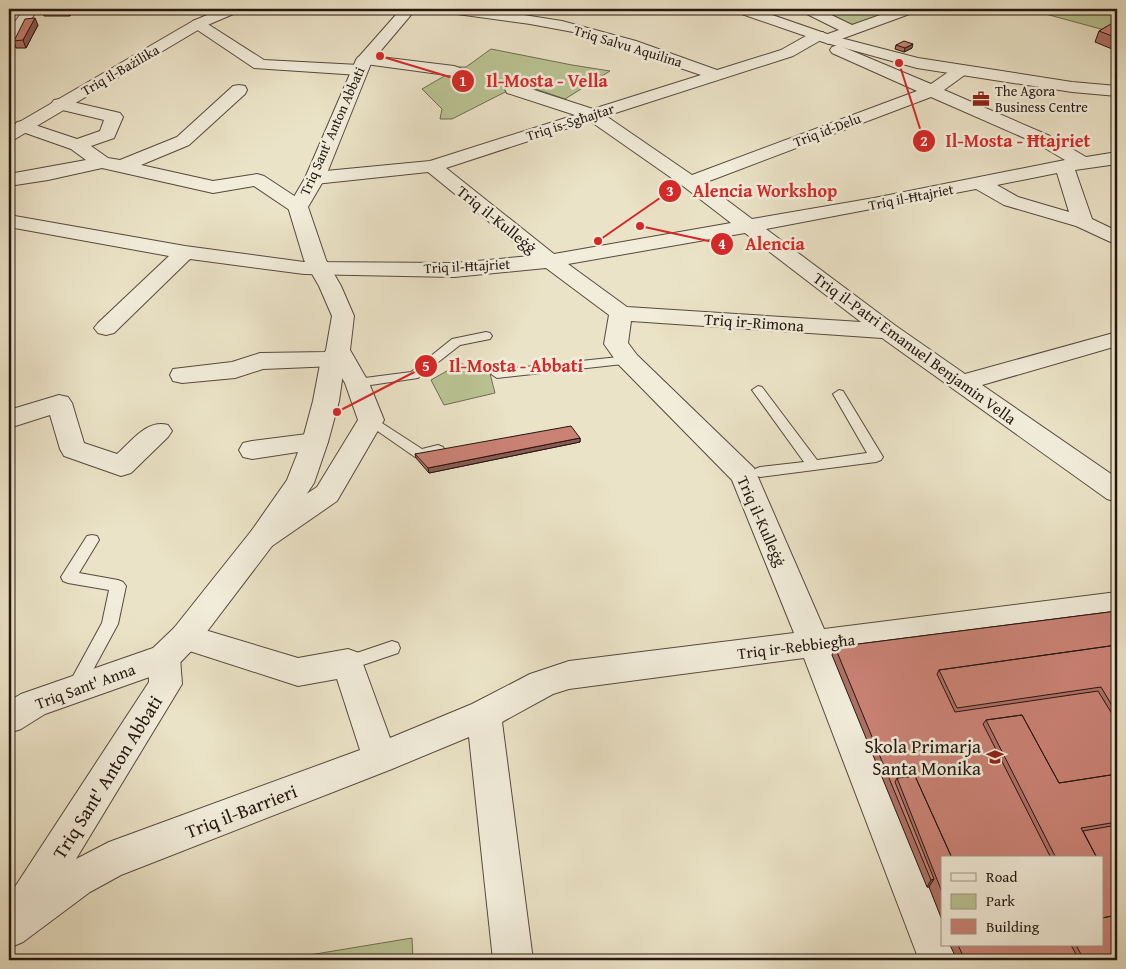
<svg xmlns="http://www.w3.org/2000/svg" width="1126" height="969" viewBox="0 0 1126 969" font-family="'Gentium Book Plus',serif">
  <rect width="100%" height="100%" fill="#ebe3c7"/>
  <filter id="stains"><feTurbulence type="fractalNoise" baseFrequency=".004" numOctaves="4"/><feColorMatrix values="0 0 0 0 .2 0 0 0 0 .09 0 0 0 0 .02 0 0 0 .5 -.17"/></filter>
  <radialGradient id="worn" r=".72"><stop offset=".6" stop-color="#630" stop-opacity="0"/><stop offset="1" stop-color="#630" stop-opacity=".3"/></radialGradient>
  <path fill="#bac393" stroke="#6f6d52" d="M821,9H905L855,27Z
    M1027,9H1117V33L1112,32Z
    M491,49L572,65L610,71L565,99L521,84L452,119H440L442,109L422,89L460,67H466Z
    M487,362L495,393L444,405L431,380L461,363L471,369Z
    M412,938L413,960H279Z"/>
  <g fill="none" stroke-linecap="round" stroke-linejoin="round">
    <g stroke="#564a3e" stroke-width="2">
      <path id="service" d="M486,332L490,333L492,336L490,339L460,345L418,378L357,387L351,383L357,379L411,372L452,339Z
        M628,356L634,360L632,363L497,378L491,374L497,370Z
        M758,386L762,387L817,460L867,453L833,394L839,390L843,391L883,457L881,460L876,462L760,477L755,475L753,472L755,469L760,467L804,462L752,390Z
        M371,416L422,449L438,445L443,447L445,450L443,453C434,456 424,460 415,457L366,423L365,420L366,417Z
        M92,535L97,536L99,540L79,573L118,580L123,582L126,586L118,624L80,694L74,696L68,694L66,689L102,623L109,590L68,583L63,581L61,577L87,536Z
        M392,641L398,643L400,648L398,653L348,670L342,668L340,663L342,658Z"/>
    </g>
    <g stroke="#564a3e" stroke-width="2">
      <path id="minor" d="M24,9H38L14,44L9,46V30Z
        M443,9H486L562,21L636,41L717,70L781,50L813,32H823L825,35L839,30L803,12L801,9H819L852,25L897,9H917L915,12L833,42L828,44L821,40L793,56L606,116L692,175L917,91L832,53L830,50L832,47L838,45L931,84L954,68H966L968,71L966,74L944,90L1050,136L1086,157L1117,152V164L1075,170L1092,219L1117,231V245L1076,226L1004,205L976,189L766,229L896,326L965,374L1117,332V346L982,385L1117,478V502L1107,499L882,338L631,321L628,343L637,355L754,468L824,629L1117,592V616L834,654L942,919V945H953L959,960H919L804,658L569,689L553,694L502,722L533,960H493L469,737L392,769L121,875L90,892L23,942L9,948V896L149,682L148,658L153,648L164,644L175,648L180,658L182,684L76,859L109,842L360,750L337,679L298,686L174,646L169,637L174,628L185,624L298,658L348,649L359,653L390,738L472,704L530,674L569,661L794,633L732,480L619,365L604,344L609,315L546,268L454,277L304,274L190,259L114,333L106,335L98,333L94,328L98,323L169,256L9,227V215L185,246L304,262L454,263L531,256L428,172L315,184L308,182L305,178L308,174L315,172L430,161L575,115L507,93L505,89L507,85H519L593,109L701,75L573,32L530,24L450,13L445,12ZM931,97L1038,144L1065,160L874,198L752,219L704,183ZM590,121L683,186L731,223L554,254L446,168ZM1057,173L1069,212L1018,197L997,185ZM745,233L861,322L627,307L568,264Z
        M198,19L203,21L264,60L359,65L365,67L367,70L365,73L359,75L254,68L193,27L190,24L193,21Z
        M364,55L454,66L460,68L462,71L460,74L454,76L358,63L356,60L358,57Z
        M239,85L245,86L247,90L245,94L189,145L141,165L213,181L257,174L264,176L305,203L308,207L305,211L298,213L291,211L254,186L213,193L102,168L48,180L9,186V174L86,160L71,149L17,130L14,126L17,122L23,121L77,139L100,131L104,120L54,108L51,104L54,100L60,99L120,113L123,117L114,138L91,146L108,158L120,160L177,137L233,86Z
        M338,343L346,345L350,350L369,383L384,420L337,501L272,546L262,549L252,546L248,538L252,530L317,487L358,420L345,383L335,366L263,369L235,378L182,383L173,381L170,375L173,369L232,362L260,353L327,352L330,345Z
        M59,395L68,397L72,403L84,443L117,454C132,441 147,419 168,425L172,431L168,437L131,473L121,476L64,456L60,449L50,415L9,428V410Z
        M315,433L324,436L328,442L324,448L252,459L243,457L239,450L243,443L252,441Z"/>
    </g>
    <g stroke="#564a3e" stroke-width="2">
      <path id="tertiary" d="M221,9H240L238,12L203,27L15,139L9,140V128L193,21Z
        M401,9H416L372,61L325,178L308,207L326,260L341,286L354,316L350,350L345,359L339,401L328,442L314,483L272,546L196,646L175,668L45,714L21,729L9,733V701L21,694L153,648L174,628L252,530L287,480L302,442L313,401L321,359L326,350L332,316L319,286L304,260L288,207L305,178L356,60Z
        M734,9H755L833,36L918,58L1072,82L1117,86V96L1072,92L917,68L823,42L736,12Z"/>
    </g>
    <use href="#service" fill="#f2eddb" fill-rule="evenodd"/>
    <use href="#minor" fill="#f2eddb" fill-rule="evenodd"/>
    <use href="#tertiary" fill="#f2eddb" fill-rule="evenodd"/>
  </g>
  <path fill="#ae7065" stroke="#241710" d="M41,9H75L70,16H44Z
    M1117,22V51L1095,42L1099,31Z
    M38,25L26,48H16L14,41Z
    M896,45L912,48L904,52L895,49Z
    M580,438V442L429,473L416,458L415,454Z
    M1117,611V960H957L950,945H1102V858H942V920L929,887H927L832,655L835,647Z"/>
  <path fill="#8d5b52" stroke="#241710" d="M68,9H75L70,16Z
    M35,18L38,25L26,48L23,40Z
    M913,44L912,48L904,52L905,48Z
    M580,438V442L429,473L428,468Z
    M934,879L929,887H927L931,880Z"/>
  <path fill="#ca8275" stroke="#241710" d="M35,18L23,40L14,41L25,19Z
    M1116,21L1117,22V38L1099,31Z
    M904,41L913,44L905,48L896,45Z
    M571,426L580,438L428,468L415,454Z
    M1117,611V645L939,670L937,674L955,712L1098,691L1117,722V774L1059,783L1022,715L986,720L983,724L1051,858H952L915,776L897,778L895,782L934,879L931,880L835,647Z
    M1117,645V714L1101,687L957,708L939,670Z
    M1022,715L1059,783L1117,774V822L1081,828L1097,858H1056L986,720Z
    M915,776L952,858H942V892L897,778Z
    M1117,825V915L1102,918V858H1097L1083,831Z
    M1117,915V960H1084L1076,945H1102V918Z
    M958,945H1071L1079,960H965Z"/>
  <defs>
    <g id="office-bare" transform="scale(1.35)"><path d="M-6-3h4V-5.5h4V-3h4V5H-6ZM-1-4.5V-3h2v-1.5ZM-6 0V1H6V0Z" fill="#8f2418" stroke="#f2eddb" stroke-width="2.5" paint-order="stroke"/></g>
    <g id="school-bare" transform="scale(1.35)"><path d="M0-5L7-2L0 1L-7-2ZM-4 1L0 2.5L4 1V4Q0 6-4 4Z" fill="#8f2418" stroke="#f2eddb" stroke-width="2.5" paint-order="stroke"/></g>
  </defs>
  <g fill-rule="evenodd">
    <use href="#office-bare" x="981" y="99"/>
    <use href="#school-bare" x="995" y="757"/>
  </g>
  <g text-anchor="middle" stroke-width="5" stroke-linejoin="round" paint-order="stroke">
    <g font-size="14" fill="#241710" stroke="#f2eddb">
      <text transform="translate(628 46) rotate(17)" y="5">Triq Salvu Aquilina</text>
      <text transform="translate(120 70) rotate(-30)" y="5">Triq il-Bażilika</text>
      <text transform="translate(570 122) rotate(-18)" y="5">Triq is-Sgħajtar</text>
      <text transform="translate(827 130) rotate(-21)" y="5">Triq id-Delu</text>
      <text transform="translate(332 131) rotate(-66)" y="5">Triq Sant' Anton Abbati</text>
      <text transform="translate(911 197) rotate(-11)" y="5">Triq il-Ħtajriet</text>
      <text transform="translate(467 266) rotate(-3)" y="5">Triq il-Ħtajriet</text>
    </g>
    <g font-size="14" fill="#241710" stroke="#f2eddb" text-anchor="start">
      <text x="995" y="96">The Agora<tspan x="995" dy="16">Business Centre</tspan></text>
    </g>
    <g font-size="16" fill="#241710" stroke="#f2eddb">
      <text transform="translate(497 219) rotate(39)" y="6">Triq il-Kulleġġ</text>
      <text transform="translate(754 322) rotate(4)" y="6">Triq ir-Rimona</text>
      <text transform="translate(915 348) rotate(36)" y="6">Triq il-Patri Emanuel Benjamin Vella</text>
      <text transform="translate(762 521) rotate(66)" y="6">Triq il-Kulleġġ</text>
      <text transform="translate(796 646) rotate(-7)" y="6">Triq ir-Rebbiegħa</text>
      <text transform="translate(85 686) rotate(-20)" y="6">Triq Sant' Anna</text>
    </g>
    <g font-size="19" fill="#241710" stroke="#f2eddb" text-anchor="end">
      <text x="981" y="753">Skola Primarja<tspan x="981" dy="22">Santa Monika</tspan></text>
    </g>
    <g font-size="19" fill="#241710" stroke="#f2eddb">
      <text transform="translate(107 777) rotate(-58)" y="7">Triq Sant' Anton Abbati</text>
      <text transform="translate(241 811) rotate(-21)" y="7">Triq il-Barrieri</text>
    </g>
  </g>
  <path fill="none" stroke="#d62828" stroke-width="2" d="M380 56L463 81M899 63L924 141M598 241L670 191M640 226L722 244M337 412L426 366"/>
  <g fill="#d62828" stroke="#f2eddb" stroke-width="2">
    <circle cx="380" cy="56" r="5"/>
    <circle cx="899" cy="63" r="5"/>
    <circle cx="598" cy="241" r="5"/>
    <circle cx="640" cy="226" r="5"/>
    <circle cx="337" cy="412" r="5"/>
    <circle cx="463" cy="81" r="12"/>
    <circle cx="924" cy="141" r="12"/>
    <circle cx="670" cy="191" r="12"/>
    <circle cx="722" cy="244" r="12"/>
    <circle cx="426" cy="366" r="12"/>
  </g>
  <g font-size="15" text-anchor="middle" font-weight="bold" fill="#fff">
    <text x="463" y="86">1</text>
    <text x="924" y="146">2</text>
    <text x="670" y="196">3</text>
    <text x="722" y="249">4</text>
    <text x="426" y="371">5</text>
  </g>
  <g font-size="18" text-anchor="middle" font-weight="bold" fill="#d62828" stroke="#f2eddb" stroke-width="5" stroke-linejoin="round" paint-order="stroke">
    <text x="547" y="87">Il-Mosta - Vella</text>
    <text x="1018" y="147">Il-Mosta - Ħtajriet</text>
    <text x="765" y="197">Alencia Workshop</text>
    <text x="775" y="250">Alencia</text>
    <text x="516" y="372">Il-Mosta - Abbati</text>
  </g>
  <rect width="1126" height="969" fill="none" stroke="#ebe3c7" stroke-width="30"/>
  <rect x="10" y="10" width="1106" height="949" fill="none" stroke="#241710" stroke-width="2.5"/>
  <rect x="15" y="15" width="1096" height="939" fill="none" stroke="#241710"/>
  <rect x="941" y="856" width="162" height="90" fill="#f2eddb" stroke="#a0978a"/>
  <rect x="951" y="873" width="25" height="8" fill="#f2eddb" stroke="#a0978a"/>
  <text x="986" y="882" font-size="15" fill="#241710">Road</text>
  <rect x="951" y="894" width="25" height="15" fill="#bac393" stroke="#a0978a"/>
  <text x="986" y="906" font-size="15" fill="#241710">Park</text>
  <rect x="951" y="919" width="25" height="15" fill="#ca8275" stroke="#a0978a"/>
  <text x="986" y="932" font-size="15" fill="#241710">Building</text>
  <rect width="100%" height="100%" filter="url(#stains)"/>
  <rect width="100%" height="100%" fill="url(#worn)"/>
</svg>
